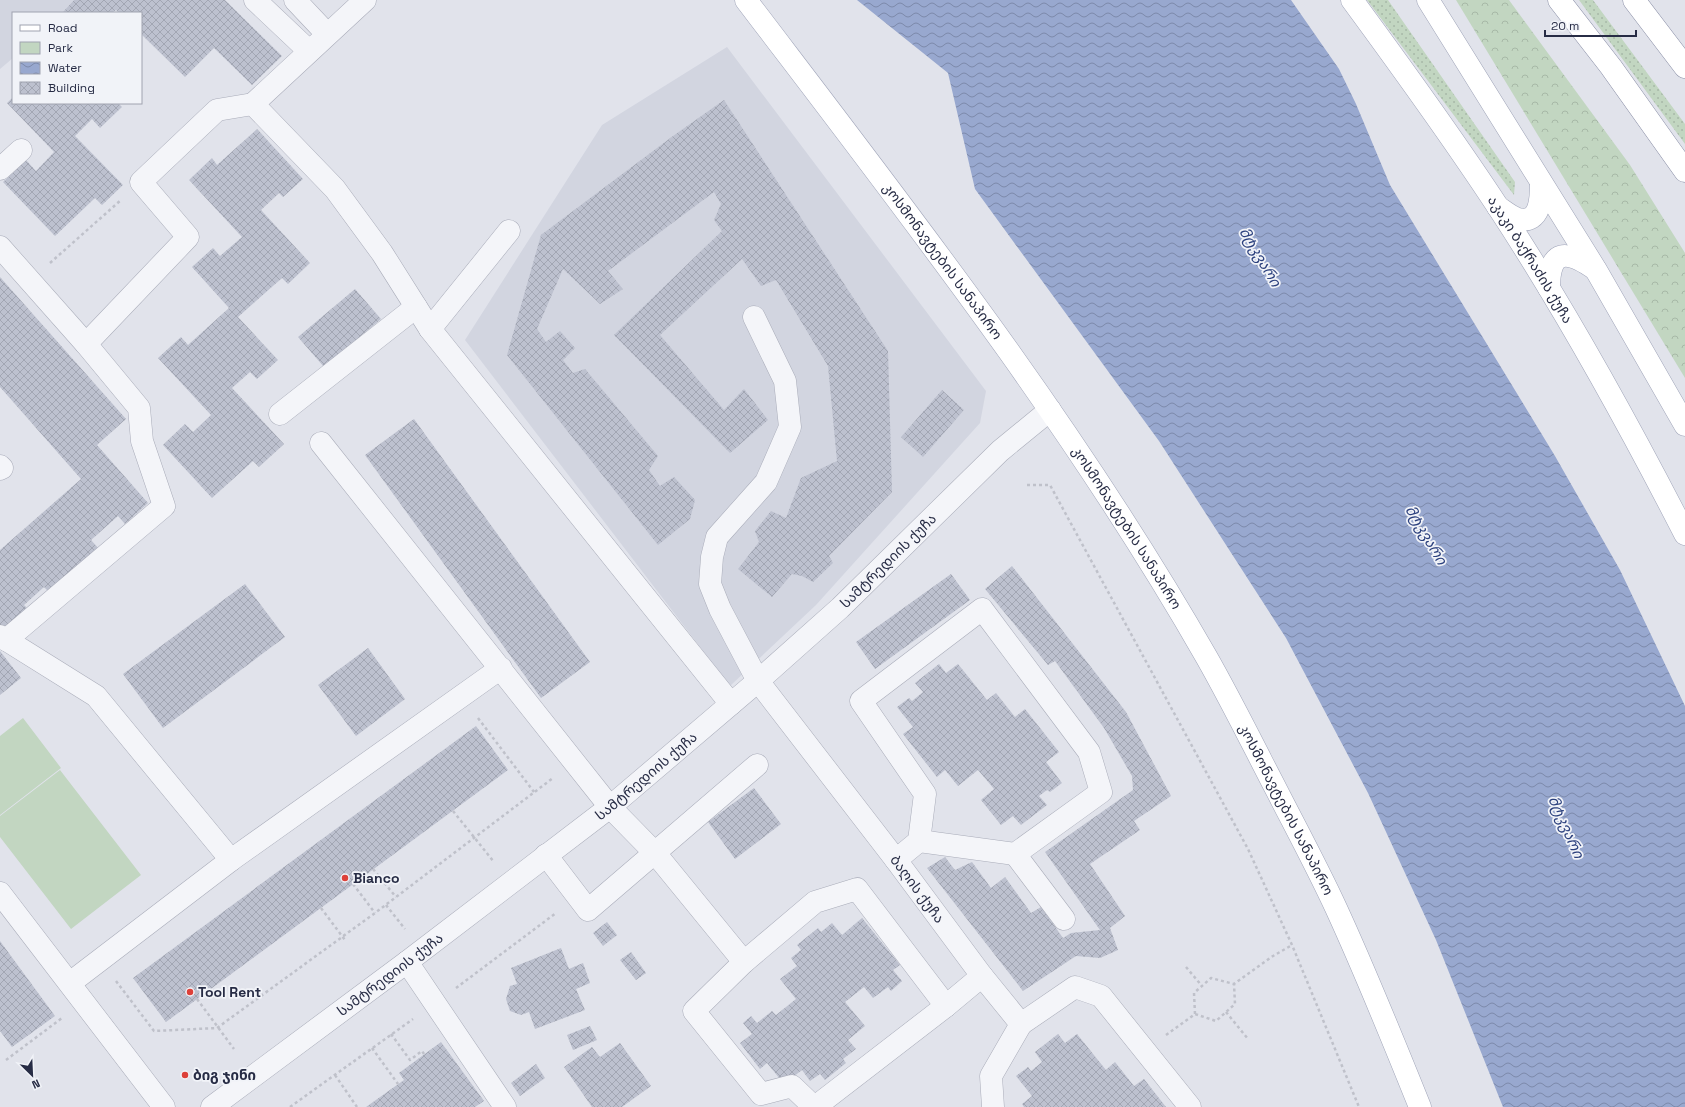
<svg xmlns="http://www.w3.org/2000/svg" width="1685" height="1107" viewBox="0 0 1685 1107" font-family="'Space Grotesk','Noto Sans Georgian',sans-serif">
  <defs>
    <pattern id="grass-dots" width="8" height="8" patternUnits="userSpaceOnUse"><rect width="8" height="8" fill="#c2d6c1"/><path d="M2 2h.1M6 6h.1" fill="none" stroke="#a7b8a7" stroke-width="1.8" stroke-linecap="round"/></pattern>
    <pattern id="forest-crowns" width="20" height="18" patternUnits="userSpaceOnUse"><rect width="20" height="18" fill="#c2d6c1"/><path d="M2 6a3 3 0 1 1 6 0M12 15a3 3 0 1 1 6 0" fill="none" stroke="#a7b8a7"/></pattern>
    <pattern id="water-waves" width="16" height="10" patternUnits="userSpaceOnUse"><rect width="16" height="10" fill="#98a8cf"/><path d="M0 5q4-4 8 0t8 0" fill="none" stroke="#7c89aa"/></pattern>
    <pattern id="building-cross-hatch" width="8" height="8" patternUnits="userSpaceOnUse"><rect width="8" height="8" fill="#bdc1cf"/><path d="M0 0l8 8M0 8l8-8" fill="none" stroke="#a2a6b3"/></pattern>
  </defs>
  <rect width="100%" height="100%" fill="#e1e3eb"/>
  <path fill="#d2d5e0" d="M0,0H74L62,13H13V58L0,69Z
    M727,47L986,391L980,423L816,605L730,686L465,340L602,125Z"/>
  <path fill="url(#grass-dots)" d="M1367,0H1388L1515,182L1514,195Z
    M1579,0H1593L1685,124V144Z"/>
  <path fill="url(#forest-crowns)" d="M1456,0H1509L1630,165L1685,253V378Z"/>
  <path fill="#c2d6c1" d="M23,718L61,768L0,815V736Z
    M60,770L141,875L71,929L0,837V816Z"/>
  <path fill="url(#water-waves)" d="M857,0H1291L1339,69L1356,104L1390,185L1555,456L1620,570L1685,706V1107H1503L1436,940L1368,793L1286,638L1159,441L975,189L948,73Z"/>
  <path fill="url(#building-cross-hatch)" d="M74,0H225L282,56L252,85L214,48L185,77L141,34V13H119L116,10L112,13H62Z
    M13,97V103H118L122,107L100,128L92,119L75,136L123,185L102,205L95,198L55,236L3,182L26,160L36,171L54,152L7,103Z
    M724,100L888,351L892,492L829,556L833,563L813,582L802,576L792,574L772,597L738,569L759,542L755,531L771,511L786,518L801,478L837,461L828,366L776,280L761,286L742,259L660,335L724,410L744,389L768,420L730,453L614,335L722,231L714,220L721,204L714,192L608,271L623,289L600,304L563,269L537,329L546,342L560,331L575,348L563,360L573,373L585,369L658,456L649,470L660,486L674,477L695,500L690,519L658,545L507,355L541,235L673,136Z
    M257,129L303,179L283,197L279,193L261,210L310,263L288,284L282,278L238,317L278,360L257,379L250,372L232,388L284,444L259,467L253,461L212,498L163,445L185,424L193,432L211,415L158,358L181,337L188,345L229,308L192,267L213,248L220,256L242,237L189,180L212,158L217,165Z
    M0,277L126,419L97,445L148,503L125,524L118,516L91,540L100,550L50,593L44,587L24,605L31,613L7,635L0,627V550L81,479L0,387Z
    M355,289L381,319L324,367L298,337Z
    M942,390L964,410L923,457L901,437Z
    M414,419L590,662L541,698L365,455Z
    M1012,566L1126,712L1171,796L1134,821L1140,830L1090,864L1125,916L1110,928L1118,950L1100,958L1076,956L1023,991L927,868L945,857L955,870L972,862L991,888L1005,877L1031,913L1041,907L1063,938L1071,933L1100,930L1045,852L1133,790L1132,776L1104,728L1055,661L1048,665L985,589Z
    M951,574L970,600L875,669L856,642Z
    M245,584L285,637L163,728L123,674Z
    M368,648L405,699L356,736L318,685Z
    M0,651L21,678L0,695Z
    M939,664L946,673L958,664L987,700L996,693L1015,717L1025,709L1059,752L1046,762L1062,783L1050,792L1047,790L1039,796L1047,805L1021,825L1013,816L1001,825L981,800L994,789L978,770L958,786L945,770L937,777L903,734L913,727L897,707L909,698L912,701L923,692L915,683Z
    M476,726L508,770L166,1022L133,978Z
    M754,788L781,824L735,859L708,822Z
    M862,918L900,965L893,970L902,981L891,991L888,987L873,998L864,987L845,1002L865,1026L848,1040L856,1049L843,1059L846,1063L825,1080L820,1074L810,1081L802,1070L784,1084L767,1063L760,1069L740,1043L752,1034L743,1023L751,1016L757,1023L772,1011L776,1015L796,999L780,979L797,966L791,958L801,950L797,945L818,928L821,932L832,923L842,935Z
    M607,922L617,935L603,946L593,933Z
    M0,941L55,1016L12,1047L0,1031Z
    M561,948L569,969L583,963L590,983L576,989L585,1010L535,1029L529,1012L521,1015L510,1011L506,999L510,986L517,984L511,968Z
    M631,952L646,973L636,980L620,960Z
    M590,1026L597,1040L573,1050L567,1035Z
    M1058,1034L1065,1043L1077,1034L1106,1070L1115,1062L1134,1086L1144,1079L1166,1107H1024L1022,1104L1032,1096L1016,1076L1028,1067L1031,1071L1042,1062L1035,1052Z
    M441,1042L484,1101L475,1107H366L404,1080L399,1073Z
    M620,1043L651,1086L622,1107H592L564,1067L592,1047L600,1057Z
    M536,1064L545,1078L520,1096L511,1083Z"/>
  <g fill="none" stroke-linecap="round" stroke-linejoin="round">
    <g stroke="#a9acb9" stroke-width="23">
      <g id="minor">
        <path d="M255,0L309,51"/>
        <path d="M295,0L327,34"/>
        <path d="M365,0L253,104L335,189L382,253L430,329L731,704"/>
        <path d="M0,169L21,150"/>
        <path d="M0,247L86,344"/>
        <path id="s1" d="M754,317L785,381L790,427L766,482L717,537L712,557L710,584L720,609L758,681L896,860L982,976L1021,1024L991,1076L993,1107"/>
        <path d="M430,329L509,231"/>
        <path d="M280,414L416,307"/>
        <path d="M321,443L610,807L655,853L744,962"/>
        <path d="M0,466L2,468L0,469"/>
        <path d="M0,636L96,696L231,860"/>
        <path d="M6,640L164,506L142,441L139,408L86,344L188,237L141,182L217,110L253,104"/>
        <path d="M1015,854L1064,919"/>
        <path d="M546,855L588,910L757,765"/>
        <path d="M896,860L919,841L925,794L861,701L982,609L1089,752L1101,792L1015,854L919,841"/>
        <path d="M0,893L164,1107"/>
        <path d="M407,962L505,1107"/>
        <path d="M70,983L231,860L501,668"/>
        <path d="M1021,1024L1075,987L1101,996L1190,1107"/>
        <path id="s2" d="M212,1107L407,962L610,807L758,681L840,608L1000,451L1050,410"/>
        <path d="M814,1107L792,1086L761,1094L694,1011L744,962L815,902L857,889L946,1006"/>
        <path d="M815,1107L946,1006L982,976"/>
      </g>
    </g>
    <g stroke="#9fa4b8" stroke-width="23">
      <g id="major">
        <path id="s3" d="M746,0C908,213 1074,425 1207,658C1232,702 1254,747 1277,791C1297,830 1318,869 1336,908C1366,973 1393,1040 1420,1107"/>
        <path id="s4" d="M1352,0C1402,68 1452,137 1498,207C1567,312 1628,423 1685,534"/>
        <path d="M1428,0L1596,270L1685,425"/>
        <path d="M1498,207C1504,211 1511,217 1518,219C1541,224 1541,198 1541,183"/>
        <path d="M1549,288C1549,248 1567,250 1595,269"/>
      </g>
    </g>
    <g stroke="#878ca4" stroke-width="23">
      <path id="highway" d="M1559,0L1611,67L1685,171
        M1634,0L1685,67"/>
    </g>
    <path stroke="#bfc1ca" stroke-width="2.5" stroke-dasharray="3 3" stroke-linecap="butt" d="M50,263L121,200
      M1027,485H1050L1248,849L1292,945L1359,1107
      M478,718L534,792
      M453,811L494,862
      M373,869L396,897
      M353,884L375,913
      M386,905L405,929
      M321,908L345,940
      M1186,967L1202,986
      M116,981L154,1031L217,1028L375,913L553,778
      M456,988L556,913
      M197,999L234,1049
      M1226,1012L1248,1039
      M1195,1014L1194,993L1211,978L1234,984
      M391,1034L410,1060L422,1051L424,1054
      M1166,1035L1195,1014L1216,1021L1235,1004L1234,984L1273,956L1292,945
      M372,1048L398,1084
      M6,1060L62,1018
      M335,1075L357,1107
      M290,1107L413,1019"/>
    <use href="#minor" stroke="#f4f5f9" stroke-width="22"/>
    <use href="#major" stroke="#fff" stroke-width="22"/>
    <use href="#highway" stroke="#fff" stroke-width="22"/>
  </g>
  <g fill="#dd4039" stroke="#f1f3f8" stroke-width="1.5">
    <circle cx="345" cy="878" r="4"/>
    <circle cx="190" cy="992" r="4"/>
    <circle cx="185" cy="1075" r="4"/>
  </g>
  <g text-anchor="middle" stroke-width="3.5" stroke-linejoin="round" paint-order="stroke">
    <g font-size="14" fill="#272c45" stroke="#f1f3f8">
      <text dy="5" stroke="none"><textPath href="#s4" startOffset="315">აკაკი ბაქრაძის ქუჩა</textPath></text>
      <text dy="5" stroke="none"><textPath href="#s3" startOffset="327">კოსმონავტების სანაპირო</textPath></text>
      <text dy="5" stroke="none"><textPath href="#s3" startOffset="651">კოსმონავტების სანაპირო</textPath></text>
      <text dy="5" stroke="none"><textPath href="#s2" startOffset="870">სამტრედიის ქუჩა</textPath></text>
      <text dy="5" stroke="none"><textPath href="#s2" startOffset="546">სამტრედიის ქუჩა</textPath></text>
      <text dy="5" stroke="none"><textPath href="#s3" startOffset="975">კოსმონავტების სანაპირო</textPath></text>
      <text dy="5" stroke="none"><textPath href="#s1" startOffset="669">ბაღის ქუჩა</textPath></text>
      <text dy="5" stroke="none"><textPath href="#s2" startOffset="222">სამტრედიის ქუჩა</textPath></text>
    </g>
    <g font-size="14" font-weight="bold" fill="#272c45" stroke="#f1f3f8" text-anchor="start">
      <text x="353" y="883">Bianco</text>
      <text x="198" y="997">Tool Rent</text>
      <text x="193" y="1080">ბიგ ჯინი</text>
    </g>
    <g font-size="15" font-style="italic" fill="#2c417e" stroke="#f1f3f8">
      <text transform="translate(1260 257) rotate(59)" y="5">მტკვარი</text>
      <text transform="translate(1426 535) rotate(59)" y="5">მტკვარი</text>
      <text transform="translate(1566 827) rotate(66)" y="5">მტკვარი</text>
    </g>
  </g>
  <rect x="12" y="12" width="130" height="92" fill="#f1f3f8" stroke="#a0a3b0"/>
  <rect x="20" y="25" width="20" height="6" fill="#ffffff" stroke="#a0a3b0"/>
  <text x="48" y="32" font-size="12" fill="#272c45">Road</text>
  <rect x="20" y="42" width="20" height="12" fill="#c2d6c1" stroke="#a0a3b0"/>
  <text x="48" y="52" font-size="12" fill="#272c45">Park</text>
  <rect x="20" y="62" width="20" height="12" fill="url(#water-waves)" stroke="#a0a3b0"/>
  <text x="48" y="72" font-size="12" fill="#272c45">Water</text>
  <rect x="20" y="82" width="20" height="12" fill="url(#building-cross-hatch)" stroke="#a0a3b0"/>
  <text x="48" y="92" font-size="12" fill="#272c45">Building</text>
  <g transform="translate(32 1075) rotate(156)" stroke="#f1f3f8" stroke-width="3" paint-order="stroke">
  <path d="M0-3L7 15L0 10L-7 15Z" fill="#272c45"/>
  <text y="-6" font-size="11" font-weight="bold" text-anchor="middle" fill="#272c45">N</text>
  </g>
  <path d="M1545 30v6h91v-6" fill="none" stroke="#272c45" stroke-width="2"/>
  <text x="1551" y="30" font-size="12" fill="#272c45" stroke="#f1f3f8" stroke-width="3" paint-order="stroke">20 m</text>
</svg>
